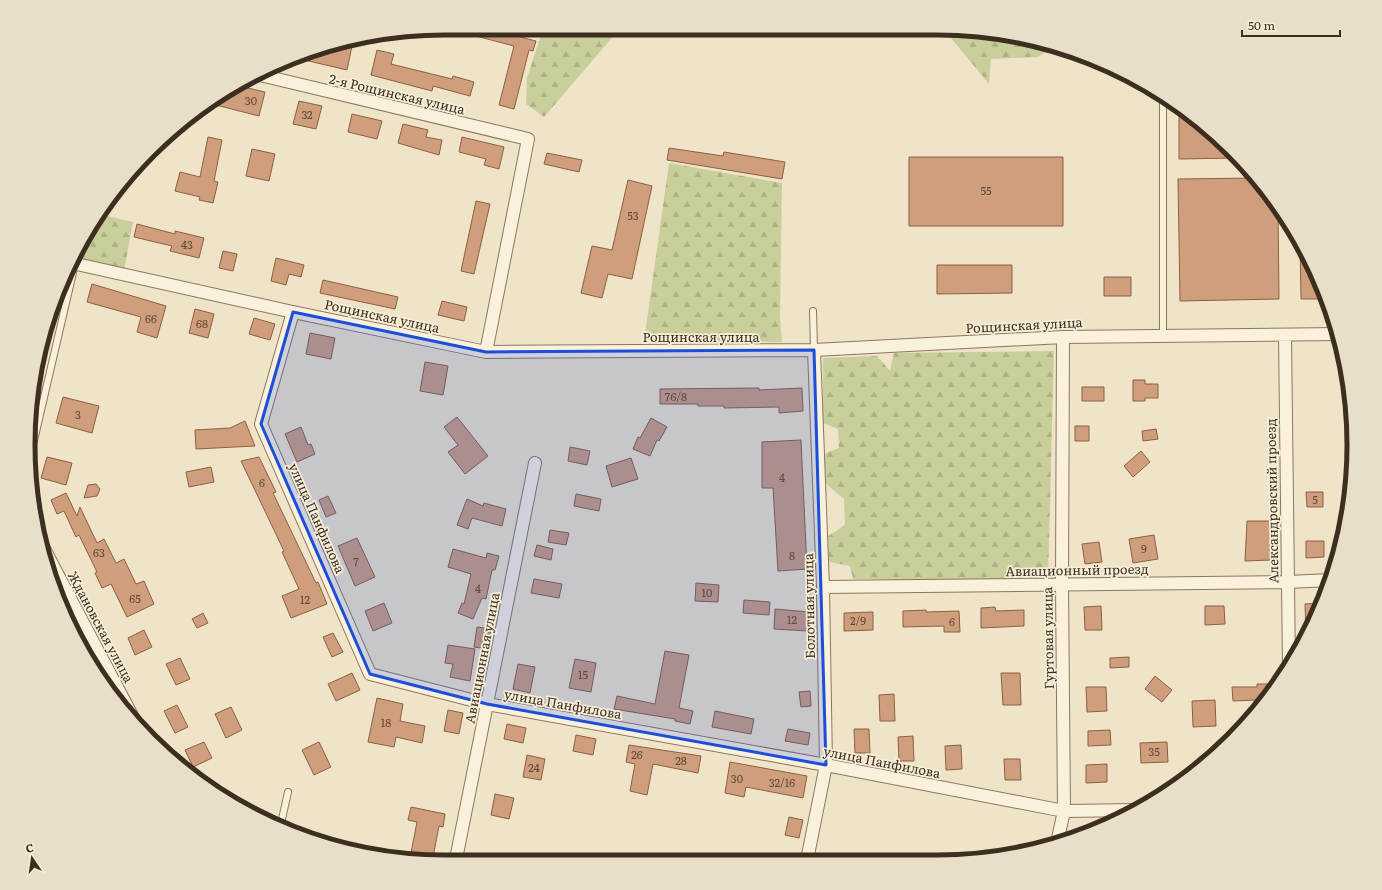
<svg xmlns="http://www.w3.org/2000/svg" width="1382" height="890" viewBox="0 0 1382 890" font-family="Literata,serif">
  <defs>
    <pattern id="forest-firs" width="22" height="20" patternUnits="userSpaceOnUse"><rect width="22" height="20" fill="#c9cf9b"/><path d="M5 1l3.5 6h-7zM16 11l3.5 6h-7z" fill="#aeb285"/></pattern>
  </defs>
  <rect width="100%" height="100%" fill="#f0e4c8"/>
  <path fill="url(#forest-firs)" d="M542,32H617L544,117L526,104L527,78Z
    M946,32C983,32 1020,33 1055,46L1038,57L991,59L989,84Z
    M669,163L782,183L780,317L782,342L644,341Z
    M99,214L133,222L122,282L123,269L75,257L84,237Z
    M1054,351L1048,581L853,579L850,566L829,562L828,536L845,525L844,499L825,483L823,454L839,448L838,429L823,423V358L877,356L890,371L894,353Z"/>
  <path fill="#cf9f7d" stroke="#8d5f41" d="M472,32H512L521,34L520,37L536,41L533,51L529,50L514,109L499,105L514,46L472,35Z
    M340,43L352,46L347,70L296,58L311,50Z
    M377,50L394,54L391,64L452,79L453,76L474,82L470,96L433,86L432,91L371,75Z
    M239,86L265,92L259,116L208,103Z
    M299,101L322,106L316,129L293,124Z
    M1179,110L1212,131L1236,158L1179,159Z
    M352,114L382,121L377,139L348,132Z
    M403,124L428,130L426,137L442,140L439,155L398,143Z
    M208,137L222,140L214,181L218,182L213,203L199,200L200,197L175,191L180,172L200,177Z
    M462,137L504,147L499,169L484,165L486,159L459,152Z
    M669,148L723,156L724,152L785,162L782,179L667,160Z
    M252,149L275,154L269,181L246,176Z
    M547,153L582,160L579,172L544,164Z
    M909,157H1063V226H909Z
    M1256,178L1268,191L1278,208L1279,299L1180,301L1178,179Z
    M628,180L652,186L632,279L608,274L602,298L581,293L592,246L612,250Z
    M476,201L490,204L474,274L461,271Z
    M137,224L175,234V231L204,238L199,258L170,251L172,246L134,237Z
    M1300,243L1311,260L1325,299H1301Z
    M223,251L237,254L233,271L219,268Z
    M276,258L304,265L301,277L289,274L286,285L271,281Z
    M937,265H1012V293L937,294Z
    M1104,277H1131V296H1104Z
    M323,280L398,297L395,309L320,293Z
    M92,284L166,306L157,338L137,332L141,317L87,302Z
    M442,301L467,307L464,321L438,315Z
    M195,309L214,314L208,338L189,333Z
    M254,318L275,324L270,340L249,334Z
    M310,333L335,338L331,359L306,354Z
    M425,362L448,366L443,395L420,391Z
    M1133,380H1145V384H1158V398H1145V401H1133Z
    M1082,387H1104V401H1082Z
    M759,388V390L802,388L803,411L779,413V407L724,408V406H698V404H660V389Z
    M63,397L99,406L92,433L56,423Z
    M457,417L488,456L465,474L448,452L458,445L444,427Z
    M651,418L667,427L659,441L657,440L650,456L633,449L638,437L640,438Z
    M245,421L255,446L196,449L195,430L230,428Z
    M1075,426H1089V441H1075Z
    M301,427L308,445L311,444L315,454L297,462L285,434Z
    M1156,429L1158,439L1143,441L1142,431Z
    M801,440L807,569L778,571L773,488H762V442Z
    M570,447L590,451L587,465L568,461Z
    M1141,451L1150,462L1133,477L1124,466Z
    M47,457L72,463L66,485L41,478Z
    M259,457L276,492L273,493L316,583L318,582L327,604L291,618L282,596L299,589L282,552L284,551L241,461Z
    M631,458L638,479L612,487L606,466Z
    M211,467L214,482L189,487L186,472Z
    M96,484L100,489L97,496L84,498L88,485Z
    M1306,492H1323V507H1307Z
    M66,493L77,516L80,507L97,543L104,539L116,563L124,559L136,584L144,581L154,604L127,617L111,584L102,588L95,573L97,572L79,535L76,537L64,511L57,514L51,500Z
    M576,494L601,499L599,511L574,506Z
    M328,496L336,513L326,517L319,500Z
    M467,499L483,506L484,503L506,509L502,526L472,518L468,529L457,525Z
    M1247,521H1271V560L1245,561Z
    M550,530L569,533L566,545L548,542Z
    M1154,535L1158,559L1133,563L1129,539Z
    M357,538L375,577L355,586L338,546Z
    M1306,541H1324V557L1306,558Z
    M1099,542L1102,562L1085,564L1082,544Z
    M537,545L553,549L551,560L534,556Z
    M453,549L486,558L487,553L499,556L495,570H492L486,599L482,598L473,619L458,613L462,603L464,604L471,574L448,567Z
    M534,579L562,584L559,598L531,593Z
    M696,583L719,585L718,602L695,601Z
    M744,600L770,602L769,615L743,613Z
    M384,603L392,623L373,631L365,611Z
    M1321,603V604L1306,635L1305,604Z
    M1101,606L1102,630H1085L1084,607Z
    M1205,606H1224L1225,624L1205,625Z
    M995,607L996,611L1024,610V626L981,628V608Z
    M775,609L809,612L808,631L774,629Z
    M926,610V612L959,611L960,632H944V626L903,627V611Z
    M873,612V630L844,631V613Z
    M203,613L208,623L197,628L192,619Z
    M477,627L491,629L487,649L474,647Z
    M144,630L152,647L135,655L128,638Z
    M333,633L343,652L332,657L323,637Z
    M448,645L475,649L470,681L450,677L453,664L445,663Z
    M665,651L689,655L679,708L693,711L690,724L675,721V719L614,709L617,696L655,704Z
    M1129,657V667L1110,668V658Z
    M180,658L190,679L176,685L166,664Z
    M575,659L596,663L591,692L569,688Z
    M518,664L535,667L530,693L513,689Z
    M352,673L360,690L336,701L328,684Z
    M1001,673H1020L1021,705H1003Z
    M1155,676L1172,690L1162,702L1145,689Z
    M1257,684H1277L1258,710L1257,700L1233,701L1232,687H1257Z
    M1086,687H1106L1107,711L1087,712Z
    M810,691L811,706L801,707L799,692Z
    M894,694L895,721H880L879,695Z
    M377,698L403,704L400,721L425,726L422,743L396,737L394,747L368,742Z
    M1215,700L1216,726L1193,727L1192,701Z
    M177,705L188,727L175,733L164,711Z
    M231,707L242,730L226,738L215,714Z
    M448,710L463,713L459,734L444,731Z
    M715,711L754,719L751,734L712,727Z
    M507,724L526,728L523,743L504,739Z
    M788,729L810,733L808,745L785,741Z
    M854,729H869L870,753H855Z
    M1110,730L1111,745L1088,746V731Z
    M576,735L596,739L593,755L573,751Z
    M913,736L914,761H899L898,737Z
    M204,742L212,758L193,767L185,750Z
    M319,742L331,767L314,775L302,750Z
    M1167,742L1168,762L1141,763L1140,743Z
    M629,745L701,756L698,773L653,764L647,795L630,791L635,764L626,762Z
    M961,745L962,769L946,770L945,746Z
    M527,755L545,759L541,780L523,777Z
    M1004,759H1020L1021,780H1005Z
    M730,762L807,776L803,798L746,787L744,797L725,793Z
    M1107,764V782L1086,783V765Z
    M495,794L514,798L509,819L491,815Z
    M411,807L445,814L443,827L439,826L433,857L411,853L417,822L408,820Z
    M789,817L803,820L799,838L785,835Z"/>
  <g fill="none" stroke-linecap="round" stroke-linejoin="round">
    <g stroke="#8d765c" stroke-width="8">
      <path id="lane" d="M1163,99V336
        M813,311L814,350
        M29,462L75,264
        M280,828L288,792"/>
    </g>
    <g stroke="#8d765c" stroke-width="14">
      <path id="street" d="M260,75L528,139L486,352
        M72,263L293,312L486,352L814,350L1063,337L1339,334
        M293,312L261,424L370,674L487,704L826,765L1064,811L1137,810
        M1285,336L1289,666
        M40,541L137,725
        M823,587L1287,582L1332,580
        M1057,843L1064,811L1062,584L1063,337
        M456,859L535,463
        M807,860L826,765L823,587L814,350"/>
    </g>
    <use href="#lane" stroke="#faf1dc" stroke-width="6"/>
    <use href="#street" stroke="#faf1dc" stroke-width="12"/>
  </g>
  <path fill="#1d4ed8" fill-opacity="0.2" stroke="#1d4ed8" stroke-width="3" stroke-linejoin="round" d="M293,312L486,352L814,350L826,765L487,704L370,674L261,424Z"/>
  <g text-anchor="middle" stroke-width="3.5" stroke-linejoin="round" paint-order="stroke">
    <g font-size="11" fill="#624a37">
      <text x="251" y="105">30</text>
      <text x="307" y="119">32</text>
      <text x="986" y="195">55</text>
      <text x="633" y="220">53</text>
      <text x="187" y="249">43</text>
      <text x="151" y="323">66</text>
      <text x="202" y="328">68</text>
      <text x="676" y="401">76/8</text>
      <text x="78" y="419">3</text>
      <text x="782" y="482">4</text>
      <text x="262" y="487">6</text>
      <text x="1315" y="504">5</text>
      <text x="1144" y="553">9</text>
      <text x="99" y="557">63</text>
      <text x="792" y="560">8</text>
      <text x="356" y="566">7</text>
      <text x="478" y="593">4</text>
      <text x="707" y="597">10</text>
      <text x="135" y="603">65</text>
      <text x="305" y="604">12</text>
      <text x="792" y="624">12</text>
      <text x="858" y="625">2/9</text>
      <text x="952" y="626">6</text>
      <text x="583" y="679">15</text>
      <text x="386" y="727">18</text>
      <text x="1154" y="756">35</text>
      <text x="637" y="759">26</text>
      <text x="681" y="765">28</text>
      <text x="534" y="772">24</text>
      <text x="737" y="783">30</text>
      <text x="782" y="787">32/16</text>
    </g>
    <g font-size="13" fill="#3d2e20" stroke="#f7eed8">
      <text transform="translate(397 94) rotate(13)" y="5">2-я Рощинская улица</text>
      <text transform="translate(382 316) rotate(12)" y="5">Рощинская улица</text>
      <text transform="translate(1024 325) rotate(-3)" y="5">Рощинская улица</text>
      <text x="701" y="342">Рощинская улица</text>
      <text transform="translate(1272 501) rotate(-91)" y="5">Александровский проезд</text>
      <text transform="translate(317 518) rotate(66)" y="5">улица Панфилова</text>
      <text transform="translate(1077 570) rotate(-1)" y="5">Авиационный проезд</text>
      <text transform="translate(809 606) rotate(-91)" y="5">Болотная улица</text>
      <text transform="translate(101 627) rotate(62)" y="5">Ждановская улица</text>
      <text transform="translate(1048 638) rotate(-91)" y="5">Гуртовая улица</text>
      <text transform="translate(482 658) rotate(-79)" y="5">Авиационная улица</text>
      <text transform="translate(563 704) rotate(10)" y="5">улица Панфилова</text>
      <text transform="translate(882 762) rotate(11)" y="5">улица Панфилова</text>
    </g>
  </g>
  <path d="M0 0H1382V890H0ZM445 35H937A410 410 0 0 1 1347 445V445A410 410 0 0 1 937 855H445A410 410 0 0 1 35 445V445A410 410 0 0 1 445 35Z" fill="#e8dfc9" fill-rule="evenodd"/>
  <path fill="none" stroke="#3d2e20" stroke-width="5" d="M445 35H937A410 410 0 0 1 1347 445V445A410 410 0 0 1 937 855H445A410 410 0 0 1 35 445V445A410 410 0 0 1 445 35Z"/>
  <g transform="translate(32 858) rotate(347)" stroke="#f7eed8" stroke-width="3" paint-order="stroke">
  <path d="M0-3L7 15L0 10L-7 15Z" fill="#3d2e20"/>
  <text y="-6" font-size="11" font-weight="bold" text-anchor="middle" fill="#3d2e20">С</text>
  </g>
  <path d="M1242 30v6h98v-6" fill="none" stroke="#3d2e20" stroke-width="2"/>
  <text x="1248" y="30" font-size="12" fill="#3d2e20" stroke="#f7eed8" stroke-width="3" paint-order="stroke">50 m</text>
</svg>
